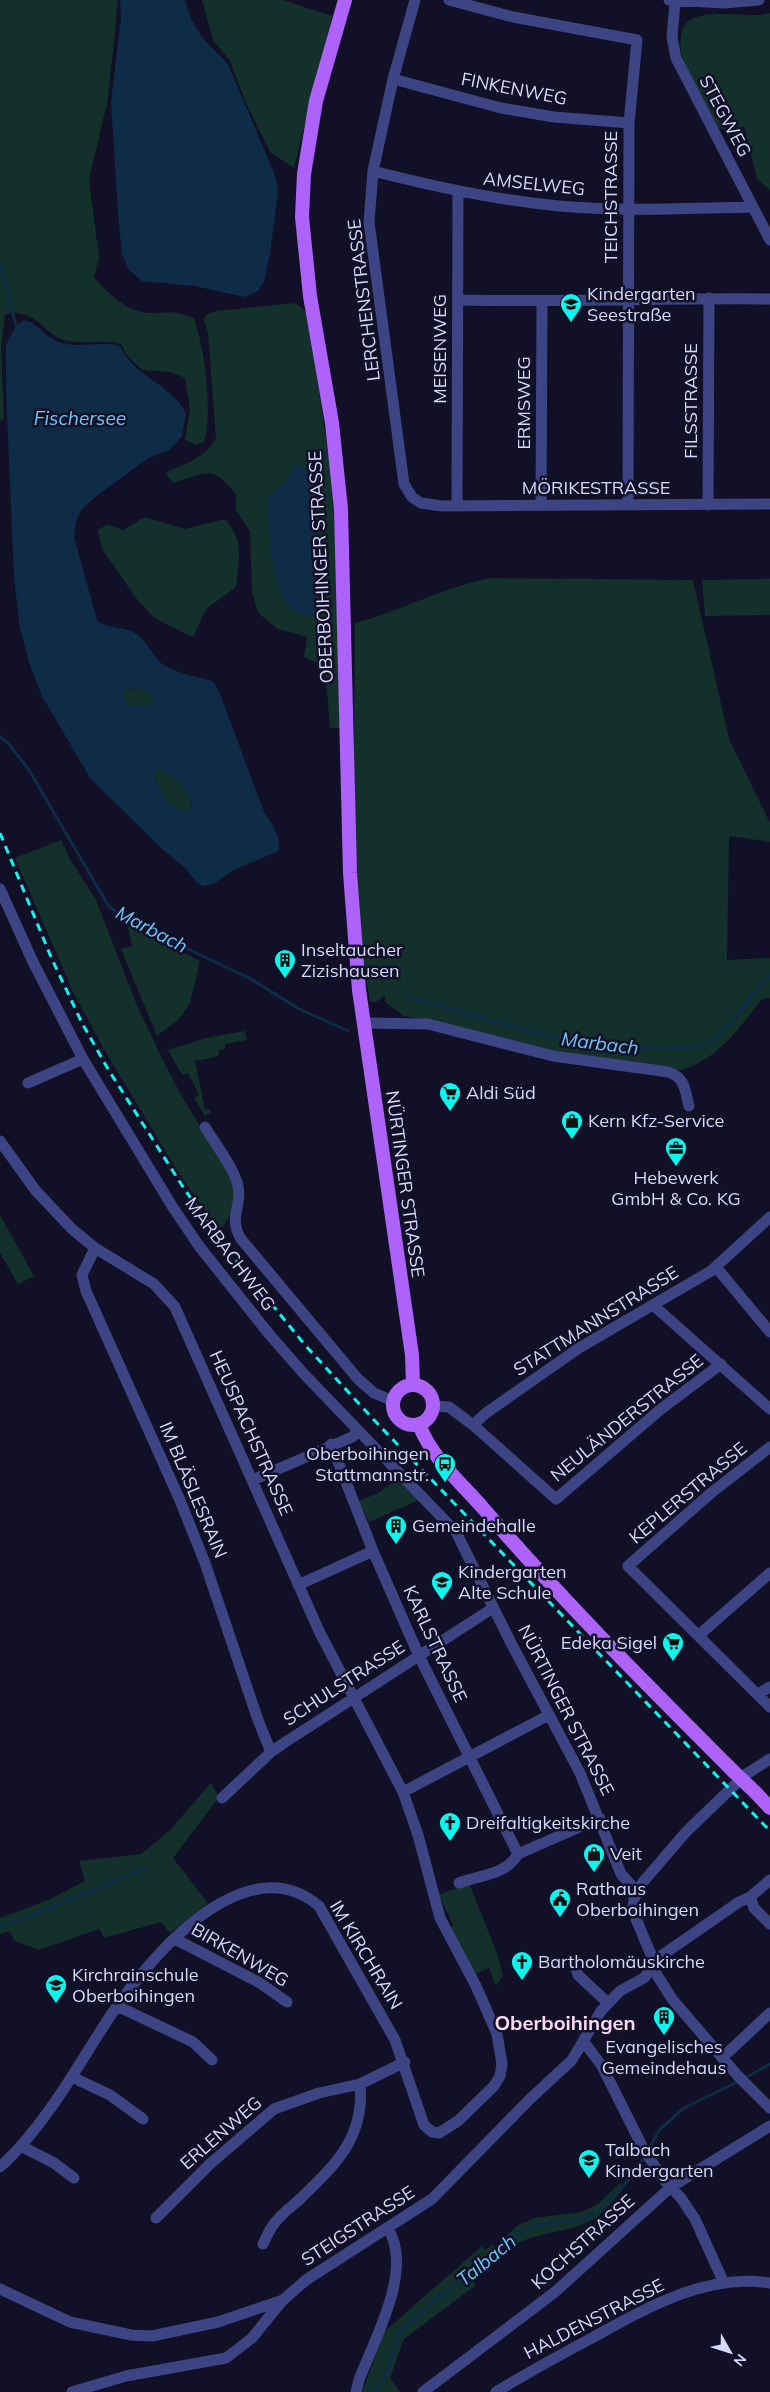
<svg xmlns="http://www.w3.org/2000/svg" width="770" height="2392" viewBox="0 0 770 2392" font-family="Mulish,sans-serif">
  <rect width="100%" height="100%" fill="#111026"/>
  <path fill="#13302b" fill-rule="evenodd" d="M0,0H118L108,99L89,180L99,257L94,277C107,293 127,312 149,313C170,314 174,309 194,319C205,348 213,412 204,442L195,445L185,440L190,409L185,378L170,372L142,370L126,354L121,344C102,339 82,345 63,340C49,335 42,322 30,317C25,314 18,313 12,312L5,315L1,348L4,420L0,421Z
    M202,0H283L332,16L294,168L270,152L246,103L230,61L213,40Z
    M770,13V190L757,179L744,126L732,132L718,128L684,63C666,0 720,16 761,15Z
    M295,303L307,312L332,477L339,598L340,728H330L325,667L304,657L307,637L278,629L258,613L252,592L250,532L236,510V495C213,464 207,472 174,483L165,473C184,464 207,457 216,438L208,333L204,320L206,315L216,311ZM307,471L319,543L315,579L317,608L267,498L287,480Z
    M145,517L185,529L225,519C245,543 239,557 236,587L206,609L193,637L153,617L136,598L102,549L98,530L108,524L123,530Z
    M492,578L693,580L729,739L770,823V842L729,836L727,960L770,958V998L762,999C739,1028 714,1065 675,1071L552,1054L438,1022L404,1016L385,1002V995L376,1002H370C348,877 355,749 355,623C402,611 445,586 492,578Z
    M770,579V615L705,616L702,580Z
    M142,688L154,699L153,703L147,706H130L124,701L123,693L127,689Z
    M157,769C175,776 189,787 192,807L188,811C166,810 161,793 154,775Z
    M61,840L70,859L96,900L136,1003L159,1052L181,1095L225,1167L232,1184L235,1207L222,1228L211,1219L180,1175L105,1051L74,994L15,858Z
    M127,924L200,961L190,1003L179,1019L157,1036L121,949L132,946Z
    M245,1031L247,1040L225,1044V1049L218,1050L219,1056L195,1061L205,1110L210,1109L211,1112L205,1116L194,1098L199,1094L188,1073L182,1075L168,1050L206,1038Z
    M0,1215L34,1276L18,1284L0,1253Z
    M398,1479L419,1500L369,1522L359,1501L378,1493Z
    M211,1783L219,1797L173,1858L208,1903L170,1933L161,1922L104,1938L99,1929L39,1950L15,1941L9,1931L0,1934V1918L48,1900L85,1881L79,1861L141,1854L169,1831Z
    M469,1883L498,1956L503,1976L496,1986L489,1968L475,1974L449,1929L453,1925L439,1895Z
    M620,2183L624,2188C613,2201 602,2217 584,2224C556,2235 534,2231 507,2250L498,2243L517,2226L535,2218L581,2212L598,2204Z
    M492,2245L504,2253L472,2278L476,2285L404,2339L390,2378L400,2392H362L385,2331L482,2246L485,2250Z"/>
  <path fill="#0e2b47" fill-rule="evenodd" d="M120,0H185L191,19L203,39L228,64L276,178L278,191L270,254L264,282L258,291L245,297L194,286L142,281L129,270L122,254L118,214L111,102L121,18Z
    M24,320C38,323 43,335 56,341C77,350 100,340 120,346C134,377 170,383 186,413L182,436L170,450L148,458L94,498L82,509L76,521L74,537L97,620C110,630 121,626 133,632C145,638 150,651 159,661C171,673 196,676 213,681L219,691L264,812C272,824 281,836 279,851L234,870L213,884L204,886L197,883L185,868L161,848L90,778L42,696L30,665L20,629L14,577L6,392V345L16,326ZM142,688L154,699L153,703L147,706H130L124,701V693L127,689ZM157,769C175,775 189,788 192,807L188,811C166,810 161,793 154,775Z
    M293,465L301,466L307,471L319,543L315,579L317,608L312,616C268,618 269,528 267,498L287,480Z"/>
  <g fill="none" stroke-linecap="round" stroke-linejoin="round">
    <path stroke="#0e2b47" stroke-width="3" d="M0,264L16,326
      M0,737L7,742L29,770L108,905L123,918L251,979L299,1009L348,1031
      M405,996C492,1020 580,1052 671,1048C684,1047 698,1048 709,1043C723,1037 752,994 764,981L770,976
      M0,1926L35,1914L146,1868
      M745,2078L770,2064
      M648,2151L659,2130L684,2108L739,2081
      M375,2392L384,2379L400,2332L437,2298L484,2263L511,2237L536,2225L584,2219L602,2209L626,2183L645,2157"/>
    <path stroke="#3d4484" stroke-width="11" d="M415,0L393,79L373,171L369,222L404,484L412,497L421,503L442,506L770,504
      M449,0L513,17L637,40L629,123L628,505
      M669,0L724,3L759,0
      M675,2L672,37L676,58L770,240
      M393,79L501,108L554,117L629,123
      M373,171C435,187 496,200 559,206C623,212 689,208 753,207
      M458,300C562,302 666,298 770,299
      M541,505L542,302
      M708,505L709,298
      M457,506L458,192
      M0,889L33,962L83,1059L172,1206L199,1246L269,1334L304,1374L456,1532L511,1643L580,1773L621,1874L632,1886L639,1889
      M363,1023L428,1024L553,1056L668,1072C685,1077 685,1090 689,1106
      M28,1083L83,1059
      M205,1127C215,1144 231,1163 237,1182C244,1206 227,1216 241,1239L358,1379L374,1393L393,1401
      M0,1141L36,1191L72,1229L95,1248L154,1284L175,1307L319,1631L403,1792L418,1835L440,1918L476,1986L497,2034L502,2064L500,2076L494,2086L458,2121L439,2133L432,2132L424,2125L395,2040L319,1906C256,1853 179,1928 139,1977C105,2018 81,2066 50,2109C35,2130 19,2150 0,2167
      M95,1248L82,1275L86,1291L179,1498L205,1563L258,1720L271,1752
      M716,1267L770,1332
      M653,1305L770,1409
      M434,1406L449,1407L473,1425L556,1499L661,1409L721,1364
      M473,1425L486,1413L579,1348L711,1271L770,1217
      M331,1444L373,1551L419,1656L518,1854
      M770,1447L711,1493L628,1566L770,1707
      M253,1480L352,1437L358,1431
      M298,1585L373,1551
      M699,1635L770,1573
      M758,1694L770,1687
      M770,1759L745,1775L686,1832L643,1882L634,1899L633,1907L636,1919L652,1957V1967L672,1999L738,2076L770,2108
      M403,1792L549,1715
      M222,1798L271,1752L284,1743L493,1608
      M459,1883C480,1875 506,1875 518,1854L600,1818
      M750,1897L754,1908L770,1924
      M175,1939L260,1983L287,2002
      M575,1964L578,1975L608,2003
      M117,2006L193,2042L212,2060
      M584,2042L602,2066L644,2150L664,2180L681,2198L695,2219L724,2283
      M722,2058L770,2013
      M72,2077L110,2095L143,2119
      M21,2146L54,2163L74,2178
      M156,2218L211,2163L274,2109L319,2093L360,2084L405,2062
      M263,2244C266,2238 269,2230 274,2224C280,2215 291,2207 299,2200C335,2165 365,2138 360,2084
      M0,2289L70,2322L131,2335L152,2336L218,2322L283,2300L306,2280L432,2199L530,2099L572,2060L601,2011L620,1991L644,1978L661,1956L739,1902L750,1897L770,1880
      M72,2392L126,2376L226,2358L252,2338L282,2301
      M356,2392L359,2380C374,2340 414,2269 388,2229
      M423,2392L555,2292L671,2187L770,2126
      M496,2392C527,2373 560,2355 592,2338C646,2308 706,2273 770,2283"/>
    <path stroke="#ad62f9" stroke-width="14" d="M345,0L316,101L304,174L302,217L310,296L332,423L341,509L350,873L359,990L412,1355L413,1384
      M393 1405a20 20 0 1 1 40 0a20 20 0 1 1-40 0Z
      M419,1424C430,1456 461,1483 483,1508C562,1600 648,1686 734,1772
      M756,1793L770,1808"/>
    <path stroke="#0af6ef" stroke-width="3" stroke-dasharray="8 6" stroke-linecap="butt" d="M0,833L51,957L82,1023L108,1069L183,1187L221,1242L305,1345L374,1420L770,1831"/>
    <path stroke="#ad62f9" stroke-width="14" d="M734,1772L756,1793"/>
  </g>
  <defs>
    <g id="school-pin" transform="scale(1.125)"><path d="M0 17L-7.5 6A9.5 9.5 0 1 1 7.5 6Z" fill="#0af6ef" stroke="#111026"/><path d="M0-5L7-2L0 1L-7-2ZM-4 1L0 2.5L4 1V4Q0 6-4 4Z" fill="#111"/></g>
    <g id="building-pin" transform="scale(1.125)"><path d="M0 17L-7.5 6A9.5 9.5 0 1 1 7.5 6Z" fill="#0af6ef" stroke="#111026"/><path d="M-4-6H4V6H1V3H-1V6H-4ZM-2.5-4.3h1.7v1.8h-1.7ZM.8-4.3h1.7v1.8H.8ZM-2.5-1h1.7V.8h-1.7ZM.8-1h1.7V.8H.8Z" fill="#111"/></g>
    <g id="supermarket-pin" transform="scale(1.125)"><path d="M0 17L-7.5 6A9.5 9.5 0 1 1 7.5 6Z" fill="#0af6ef" stroke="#111026"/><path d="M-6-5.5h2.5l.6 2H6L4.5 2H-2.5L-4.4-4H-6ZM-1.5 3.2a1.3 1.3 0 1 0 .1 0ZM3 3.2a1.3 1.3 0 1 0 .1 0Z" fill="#111"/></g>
    <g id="shop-pin" transform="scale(1.125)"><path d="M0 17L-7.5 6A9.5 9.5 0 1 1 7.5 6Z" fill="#0af6ef" stroke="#111026"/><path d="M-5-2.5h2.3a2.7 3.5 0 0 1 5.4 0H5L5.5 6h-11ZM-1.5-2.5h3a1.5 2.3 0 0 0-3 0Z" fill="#111"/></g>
    <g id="office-pin" transform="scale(1.125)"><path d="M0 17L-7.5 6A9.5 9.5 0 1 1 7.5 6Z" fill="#0af6ef" stroke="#111026"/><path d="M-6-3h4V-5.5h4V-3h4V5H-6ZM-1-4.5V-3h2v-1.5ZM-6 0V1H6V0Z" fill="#111"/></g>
    <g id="bus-pin" transform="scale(1.125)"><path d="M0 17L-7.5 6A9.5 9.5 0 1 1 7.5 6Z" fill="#0af6ef" stroke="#111026"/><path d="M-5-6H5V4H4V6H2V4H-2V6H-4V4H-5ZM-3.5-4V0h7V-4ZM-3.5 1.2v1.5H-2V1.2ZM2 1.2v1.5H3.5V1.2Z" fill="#111"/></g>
    <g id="church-pin" transform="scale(1.125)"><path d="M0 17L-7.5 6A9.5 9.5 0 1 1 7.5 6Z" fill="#0af6ef" stroke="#111026"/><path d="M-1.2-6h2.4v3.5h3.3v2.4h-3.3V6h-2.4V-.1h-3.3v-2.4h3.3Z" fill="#111"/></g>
    <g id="civic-pin" transform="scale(1.125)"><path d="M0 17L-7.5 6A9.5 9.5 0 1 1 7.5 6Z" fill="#0af6ef" stroke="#111026"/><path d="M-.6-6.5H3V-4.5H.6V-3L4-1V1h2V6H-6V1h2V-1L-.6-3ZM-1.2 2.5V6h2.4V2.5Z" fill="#111"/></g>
  </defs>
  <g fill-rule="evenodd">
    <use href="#school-pin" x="571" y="304"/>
    <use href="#building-pin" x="285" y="960"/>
    <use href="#supermarket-pin" x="450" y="1093"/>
    <use href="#shop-pin" x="572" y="1121"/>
    <use href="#office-pin" x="676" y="1148"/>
    <use href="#bus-pin" x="445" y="1464"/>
    <use href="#building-pin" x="396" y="1526"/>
    <use href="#school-pin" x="442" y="1582"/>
    <use href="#supermarket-pin" x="673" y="1643"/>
    <use href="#church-pin" x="450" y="1823"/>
    <use href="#shop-pin" x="594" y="1854"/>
    <use href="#civic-pin" x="560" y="1899"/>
    <use href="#church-pin" x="522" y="1962"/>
    <use href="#school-pin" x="56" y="1985"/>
    <use href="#building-pin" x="664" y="2017"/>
    <use href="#school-pin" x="589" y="2160"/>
  </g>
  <g text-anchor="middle" stroke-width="5" stroke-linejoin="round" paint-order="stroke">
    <g font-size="18" fill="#d7d8fe" stroke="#111026">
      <text transform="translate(514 89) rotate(11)" y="6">FINKENWEG</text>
      <text transform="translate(725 116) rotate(62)" y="6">STEGWEG</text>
      <text transform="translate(534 184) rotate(6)" y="6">AMSELWEG</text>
      <text transform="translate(611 197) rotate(-90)" y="6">TEICHSTRASSE</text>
      <text transform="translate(364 300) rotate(-97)" y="6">LERCHENSTRASSE</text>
      <text transform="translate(440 349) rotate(-90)" y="6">MEISENWEG</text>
      <text transform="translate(691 401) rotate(-90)" y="6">FILSSTRASSE</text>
      <text transform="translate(524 403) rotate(-90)" y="6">ERMSWEG</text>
      <text x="596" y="494">MÖRIKESTRASSE</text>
      <text transform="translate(321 567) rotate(-93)" y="6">OBERBOIHINGER STRASSE</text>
      <text transform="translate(405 1184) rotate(82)" y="6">NÜRTINGER STRASSE</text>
      <text transform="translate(230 1254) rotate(53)" y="6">MARBACHWEG</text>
      <text transform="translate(596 1321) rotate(-32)" y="6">STATTMANNSTRASSE</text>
      <text transform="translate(627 1418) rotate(-39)" y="6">NEULÄNDERSTRASSE</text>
      <text transform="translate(251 1433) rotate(66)" y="6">HEUSPACHSTRASSE</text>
      <text transform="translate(193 1490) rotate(67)" y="6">IM BLÄSLESRAIN</text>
      <text transform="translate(688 1493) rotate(-40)" y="6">KEPLERSTRASSE</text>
      <text transform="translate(435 1644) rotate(65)" y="6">KARLSTRASSE</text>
      <text transform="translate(344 1683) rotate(-33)" y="6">SCHULSTRASSE</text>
      <text transform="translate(566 1710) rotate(63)" y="6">NÜRTINGER STRASSE</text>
      <text transform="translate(240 1955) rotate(30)" y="6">BIRKENWEG</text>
      <text transform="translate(366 1955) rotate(59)" y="6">IM KIRCHRAIN</text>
      <text transform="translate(221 2133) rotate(-41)" y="6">ERLENWEG</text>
      <text transform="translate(358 2226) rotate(-33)" y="6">STEIGSTRASSE</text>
      <text transform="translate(583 2242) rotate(-42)" y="6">KOCHSTRASSE</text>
      <text transform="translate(594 2319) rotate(-27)" y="6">HALDENSTRASSE</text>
    </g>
    <g font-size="18" fill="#d7d8fe" stroke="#111026" text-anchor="start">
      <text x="587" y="300">Kindergarten<tspan x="587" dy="21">Seestraße</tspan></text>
      <text x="301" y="956">Inseltaucher<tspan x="301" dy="21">Zizishausen</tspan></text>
      <text x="466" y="1099">Aldi Süd</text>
      <text x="588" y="1127">Kern Kfz-Service</text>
      <text x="676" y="1184" text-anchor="middle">Hebewerk<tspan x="676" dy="21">GmbH &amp; Co. KG</tspan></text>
      <text x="429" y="1460" text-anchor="end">Oberboihingen<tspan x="429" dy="21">Stattmannstr.</tspan></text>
      <text x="412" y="1532">Gemeindehalle</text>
      <text x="458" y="1578">Kindergarten<tspan x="458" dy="21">Alte Schule</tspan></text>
      <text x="657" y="1649" text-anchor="end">Edeka Sigel</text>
      <text x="466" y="1829">Dreifaltigkeitskirche</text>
      <text x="610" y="1860">Veit</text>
      <text x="576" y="1895">Rathaus<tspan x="576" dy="21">Oberboihingen</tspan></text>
      <text x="538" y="1968">Bartholomäuskirche</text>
      <text x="72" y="1981">Kirchrainschule<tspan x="72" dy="21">Oberboihingen</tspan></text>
      <text x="664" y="2053" text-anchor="middle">Evangelisches<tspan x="664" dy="21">Gemeindehaus</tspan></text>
      <text x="605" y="2156">Talbach<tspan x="605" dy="21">Kindergarten</tspan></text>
    </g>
    <g font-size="19" font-style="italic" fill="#69cafa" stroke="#111026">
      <text x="80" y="425">Fischersee</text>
      <text transform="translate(152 929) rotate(28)" y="7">Marbach</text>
      <text transform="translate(600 1043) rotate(7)" y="7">Marbach</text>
      <text transform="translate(486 2260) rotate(-39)" y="7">Talbach</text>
    </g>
    <g font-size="20" font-weight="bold" fill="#fed9f5" stroke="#111026">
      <text x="565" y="2030">Oberboihingen</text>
    </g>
  </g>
  <g transform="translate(730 2352) rotate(129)" stroke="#111026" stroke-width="4" paint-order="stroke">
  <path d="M0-4L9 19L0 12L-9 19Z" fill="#d7d8fe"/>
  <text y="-8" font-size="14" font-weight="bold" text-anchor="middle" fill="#d7d8fe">N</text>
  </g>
</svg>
